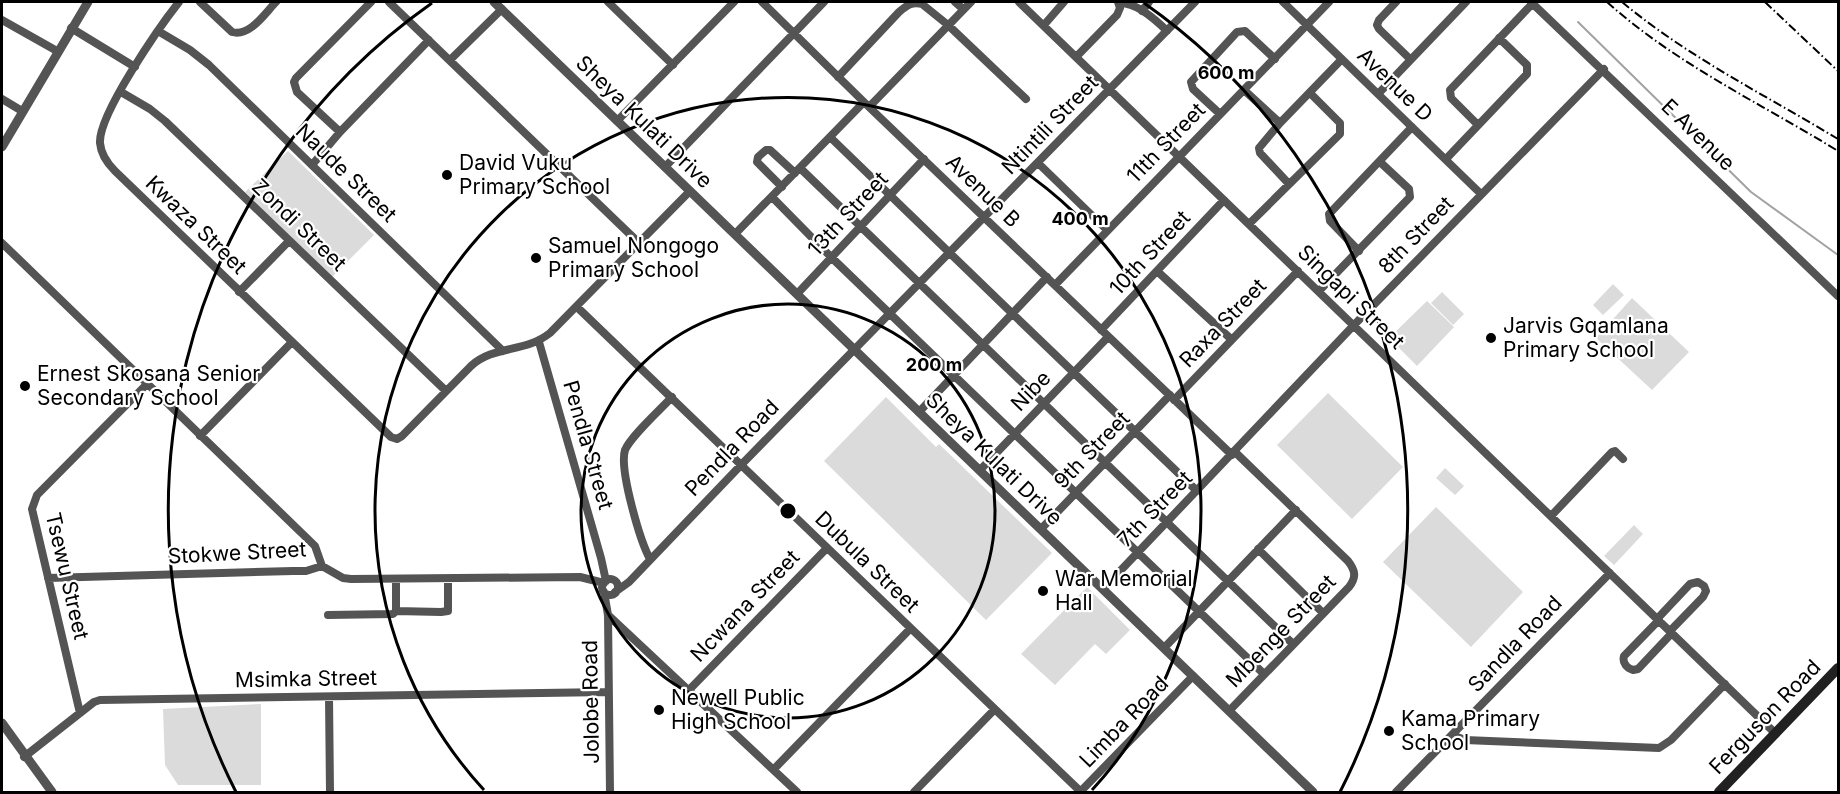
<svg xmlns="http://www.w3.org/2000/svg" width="1840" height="794" viewBox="0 0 1840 794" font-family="Inter,sans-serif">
  <rect width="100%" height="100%" fill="#fff"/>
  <path fill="#dbdbdb" d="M288,151L374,235L332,277L245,192Z
    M1613,284L1624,295L1603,315L1593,305Z
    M1442,292L1464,314L1453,325L1431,303Z
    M1632,298L1689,352L1652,390L1596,338Z
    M1427,301L1454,327L1417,366L1389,338Z
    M1328,393L1403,467L1352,519L1277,445Z
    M886,397L936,447L939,444L1052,553L986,620L824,461Z
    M1445,468L1464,486L1455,495L1436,478Z
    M1436,507L1523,592L1471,647L1383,562Z
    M1634,525L1643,534L1614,565L1604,556Z
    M1087,587L1130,630L1106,654L1095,644L1055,685L1021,654Z
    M261,704V785H178L165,765L163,709Z"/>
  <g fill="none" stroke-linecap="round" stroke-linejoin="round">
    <path stroke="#a2a2a2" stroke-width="2" d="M1578,22L1751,192L1838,255"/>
    <path stroke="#545454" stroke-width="8" d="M179,2C160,26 98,115 100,143C101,155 107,163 115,171L391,437L397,439L402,436L471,366C494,345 525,353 550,333L690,191
      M200,2L232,32C250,37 265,13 276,2
      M371,2L296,78L294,82L297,92L340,132L429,40
      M389,2L639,243
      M608,2L673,65
      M762,2L869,107L1232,455
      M955,2L963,9
      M1019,2L1776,734
      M1283,2L1481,194
      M1396,2L1379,20L1377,25L1379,29L1410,59
      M1531,2L1838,296
      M1119,3C1136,2 1155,19 1167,31
      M1142,11L1149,2
      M2,20L57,51
      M1044,25L1064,2
      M71,28L135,67
      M158,31L190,50L209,65L503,351
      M1077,56L1117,15L1120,8L1118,2
      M450,60L502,9
      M838,77L899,12C906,6 912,1 922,4L948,25L1026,99
      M1244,90L1280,123
      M121,92L150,109L165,121L446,391
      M1378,94L1466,2
      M2,99L22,111
      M869,107L971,2
      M1220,114L1193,89L1191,82L1237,32L1245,31L1275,59
      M617,121L734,2
      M1478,125L1451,98L1450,90L1533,3
      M830,137C952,256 1074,373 1197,491
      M1446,159L1527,74V65L1499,38
      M1038,163L1107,230
      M312,165L340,132
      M665,167L824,2
      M800,168L1293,644
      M1289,184L1260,153L1259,148L1280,123L1342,59
      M782,187L757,162L758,157L766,150H770L795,173
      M772,197L832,258L1264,674
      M1249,224L1340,134V123L1310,93
      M735,234L864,102
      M2,243L315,546L322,566
      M1359,251L1330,221L1329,214L1412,127
      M1157,271L1231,339
      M1055,285L1329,2
      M1319,291L1410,197L1409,189L1380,162
      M239,292L289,241
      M797,294L924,159
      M577,307C746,468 913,631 1081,792
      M1101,330L1224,200
      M539,342L601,558L606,581
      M1174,400L1298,271
      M919,412L1047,277
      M200,436L292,342
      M980,470L1108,337
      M1551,516L1612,452L1615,451L1623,459
      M1041,529L1170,395
      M1258,549L1323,613
      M650,559C640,541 619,469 625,450C631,436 660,410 672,397
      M48,578L293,571H306L322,566L343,578L351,579L580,577L604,583
      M602 587a8 8 0 1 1 16 0a8 8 0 1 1-16 0Z
      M396,580V611L441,612L448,611V579
      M1103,589L1354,325L1604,69
      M604,592L608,615L610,792
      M615,592L629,582L742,464L1195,2
      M328,615L393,614L396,611
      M608,615L797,792
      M1657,619L1690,584L1698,582L1704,586L1706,591L1703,597L1670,631
      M1659,620L1624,656C1622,663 1627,668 1633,670L1638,669L1672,633
      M1164,648L1296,510
      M689,690L827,548
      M329,697L330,792
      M1229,711L1349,587C1357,577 1355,570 1348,561L1235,452
      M80,713L32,509L37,495L147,384
      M1452,735L1465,740L1659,748L1671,740L1725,684
      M24,757L94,702L100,700L608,692
      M774,769L910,629
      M914,792L995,709
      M1080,792L1193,676
      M1396,792L1610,573"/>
    <path stroke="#545454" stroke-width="9" d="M494,2L1313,792
      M2,147L88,2
      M2,723L52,792"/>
    <path stroke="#212121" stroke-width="10" d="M1719,792L1838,668"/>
    <path stroke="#000" stroke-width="2" stroke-dasharray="9 3 1.5 3" stroke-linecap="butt" d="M1607,2C1676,64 1760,103 1838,151
      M1622,2C1688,57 1765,95 1838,139
      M1765,2L1838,71"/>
  </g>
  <g fill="none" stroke="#000" stroke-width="3">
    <circle cx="788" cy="511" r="207"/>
    <path d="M484 790A413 413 0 1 1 1092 790"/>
    <path d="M236 792A620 620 0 0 1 432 3M1144 3A620 620 0 0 1 1340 792"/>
  </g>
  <g fill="#000" stroke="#fff" stroke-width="2">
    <circle cx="447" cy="175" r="6"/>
    <circle cx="536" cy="258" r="6"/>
    <circle cx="1491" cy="338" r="6"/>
    <circle cx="25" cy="386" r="6"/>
    <circle cx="1043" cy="591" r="6"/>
    <circle cx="659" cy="710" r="6"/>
    <circle cx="1389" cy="731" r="6"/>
  </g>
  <g text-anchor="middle" stroke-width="4.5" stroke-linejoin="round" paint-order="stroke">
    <g font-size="21" fill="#000" stroke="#fff">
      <text transform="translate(1395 85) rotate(44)" y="7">Avenue D</text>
      <text transform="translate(644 122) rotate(44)" y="7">Sheya Kulati Drive</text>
      <text transform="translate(1050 125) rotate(-46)" y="7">Ntintili Street</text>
      <text transform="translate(1698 135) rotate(44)" y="7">E Avenue</text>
      <text transform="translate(1166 143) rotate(-46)" y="7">11th Street</text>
      <text transform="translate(346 173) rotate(44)" y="7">Naude Street</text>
      <text transform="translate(983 191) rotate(44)" y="7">Avenue B</text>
      <text transform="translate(848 214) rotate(-47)" y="7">13th Street</text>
      <text transform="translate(196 225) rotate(44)" y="7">Kwaza Street</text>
      <text transform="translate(299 225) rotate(44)" y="7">Zondi Street</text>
      <text transform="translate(1416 235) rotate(-46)" y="7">8th Street</text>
      <text transform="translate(1150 253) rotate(-47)" y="7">10th Street</text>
      <text transform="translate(1351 297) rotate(44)" y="7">Singapi Street</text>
      <text transform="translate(1223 323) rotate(-46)" y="7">Raxa Street</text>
      <text transform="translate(1031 391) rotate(-46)" y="7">Nibe</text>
      <text transform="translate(588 445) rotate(74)" y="7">Pendla Street</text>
      <text transform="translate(732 448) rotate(-46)" y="7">Pendla Road</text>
      <text transform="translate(1092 450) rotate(-46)" y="7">9th Street</text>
      <text transform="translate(994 459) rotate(44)" y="7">Sheya Kulati Drive</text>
      <text transform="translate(1155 509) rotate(-46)" y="7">7th Street</text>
      <text transform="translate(237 553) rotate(-3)" y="7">Stokwe Street</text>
      <text transform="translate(867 562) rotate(44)" y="7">Dubula Street</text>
      <text transform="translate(67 576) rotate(77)" y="7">Tsewu Street</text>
      <text transform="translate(745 606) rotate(-46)" y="7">Ncwana Street</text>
      <text transform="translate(1281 631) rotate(-46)" y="7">Mbenge Street</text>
      <text transform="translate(1515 644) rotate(-46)" y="7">Sandla Road</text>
      <text transform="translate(306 679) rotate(-1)" y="7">Msimka Street</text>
      <text transform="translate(591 702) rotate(-91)" y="7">Jolobe Road</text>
      <text transform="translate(1765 717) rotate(-46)" y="7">Ferguson Road</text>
      <text transform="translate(1124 722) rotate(-46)" y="7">Limba Road</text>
    </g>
    <g font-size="21" fill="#000" stroke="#fff" text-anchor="start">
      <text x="459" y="170">David Vuku<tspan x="459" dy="24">Primary School</tspan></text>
      <text x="548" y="253">Samuel Nongogo<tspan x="548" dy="24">Primary School</tspan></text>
      <text x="1503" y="333">Jarvis Gqamlana<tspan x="1503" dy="24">Primary School</tspan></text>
      <text x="37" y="381">Ernest Skosana Senior<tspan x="37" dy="24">Secondary School</tspan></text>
      <text x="1055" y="586">War Memorial<tspan x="1055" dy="24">Hall</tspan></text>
      <text x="671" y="705">Newell Public<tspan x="671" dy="24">High School</tspan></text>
      <text x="1401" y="726">Kama Primary<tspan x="1401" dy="24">School</tspan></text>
    </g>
  </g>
  <circle cx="788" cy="511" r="9" fill="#000" stroke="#fff" stroke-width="3"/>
  <g font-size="18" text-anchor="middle" font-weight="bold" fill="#000" stroke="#fff" stroke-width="4.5" stroke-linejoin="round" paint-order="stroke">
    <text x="1226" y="79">600 m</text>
    <text x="1080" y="225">400 m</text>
    <text x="934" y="371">200 m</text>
  </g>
  <rect width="1840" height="794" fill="none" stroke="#000000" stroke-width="6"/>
</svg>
